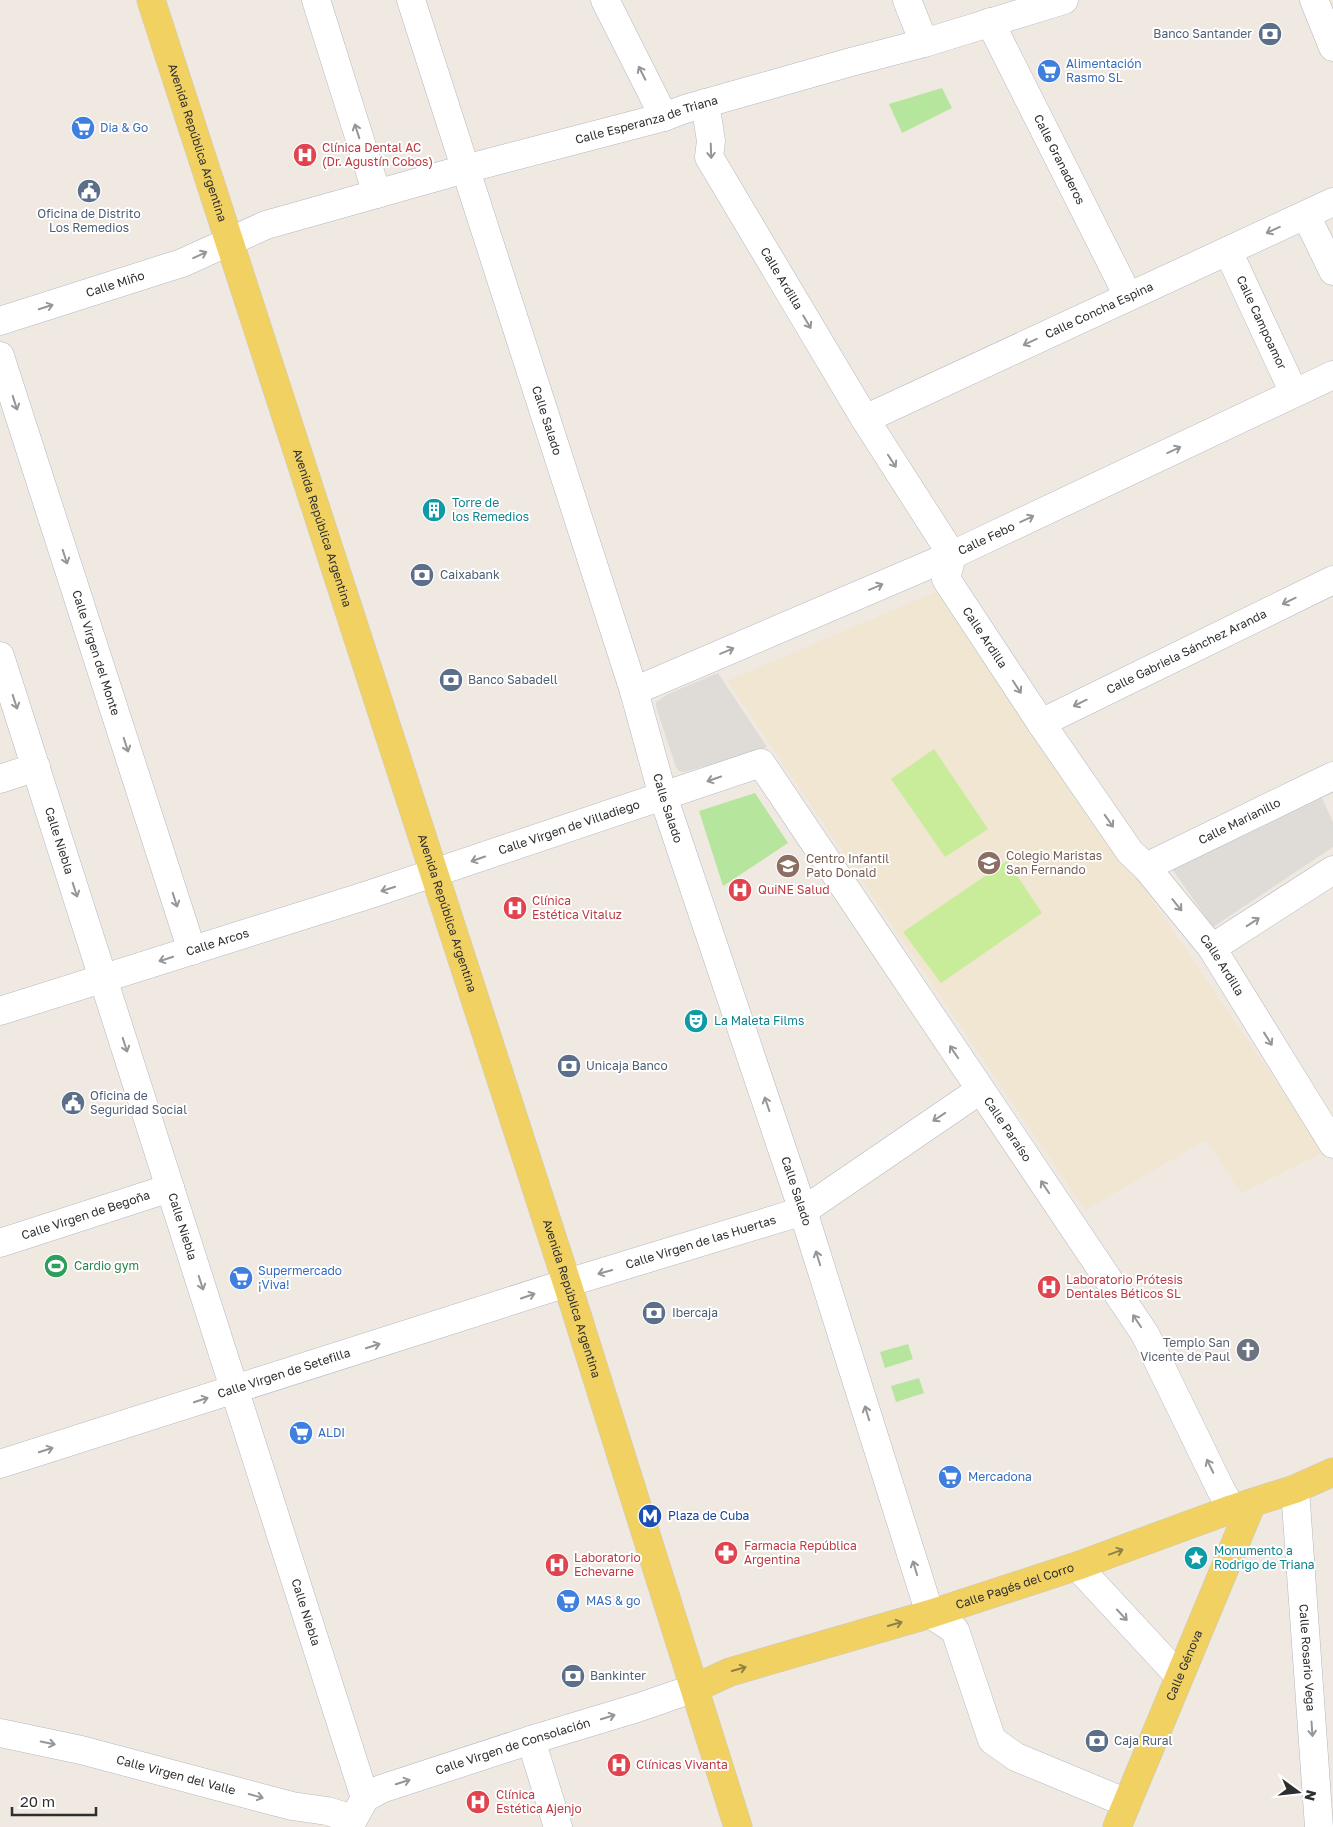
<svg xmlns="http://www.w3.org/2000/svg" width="1333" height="1827" viewBox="0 0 1333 1827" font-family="'Golos Text',sans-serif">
  <rect width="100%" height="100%" fill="#efe9e1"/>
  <path fill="#f0e6d1" d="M943,589L1085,802L1324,1152L1241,1193L1206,1140L1085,1210L727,681Z"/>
  <path fill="#b6e59e" d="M942,88L952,108L902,133L889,104Z
    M755,793L788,843L723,886L699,811Z
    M908,1344L913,1359L885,1368L880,1352Z
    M919,1378L924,1393L896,1402L891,1386Z"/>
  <path fill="#c9ec9a" d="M934,749L988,829L945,857L891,779Z
    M1007,861L1042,913L941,983L903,932Z"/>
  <path fill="#dfdcd8" d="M718,673L767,747L731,759L684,772L679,771L676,767L656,707V702L668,694Z
    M1322,798L1333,822V847L1213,927L1172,869Z"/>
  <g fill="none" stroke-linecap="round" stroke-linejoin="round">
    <g stroke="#b4b7c1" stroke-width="29">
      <g id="minor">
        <path d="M316,0L377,194"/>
        <path id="s1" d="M411,0L634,691L663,796L803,1211L930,1614L955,1630L992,1740L1016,1757L1127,1803"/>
        <path d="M605,0L664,117"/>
        <path d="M907,0L924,43"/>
        <path d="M1314,0L1333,47"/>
        <path id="s2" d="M990,22L1128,296"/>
        <path id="s3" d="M705,103L711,141L709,157L865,419L952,555L946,579L1041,723L1130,852L1146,867L1212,948L1333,1144"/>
        <path d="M1306,215L1333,271"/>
        <path id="s4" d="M1228,251L1294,393"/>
        <path id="s5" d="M0,321L182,263L266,225L465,169L664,117L685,109L851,62L924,43L1064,0"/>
        <path id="s6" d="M0,356L192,951"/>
        <path id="s7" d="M865,419L1333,202"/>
        <path id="s8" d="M0,656L365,1798"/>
        <path id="s9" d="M634,691L952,555L1333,375"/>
        <path id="s10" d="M1041,723L1333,580"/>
        <path d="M0,779L36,767"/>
        <path id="s11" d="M1146,867L1333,776"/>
        <path d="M1212,948L1333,870"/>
        <path id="s12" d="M0,1011L371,894L761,763L1145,1334L1221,1490L1232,1509"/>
        <path id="s13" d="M0,1243L170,1188"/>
        <path id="s14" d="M0,1464L567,1283L803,1211L980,1090"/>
        <path id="s15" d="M1295,1489L1319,1827"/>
        <path d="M1077,1566L1179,1676"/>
        <path id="s16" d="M0,1733L81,1750L292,1806L327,1811L353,1819"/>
        <path d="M531,1740L558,1827"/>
        <path id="s17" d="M349,1827L365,1798L381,1789L531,1740L637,1708L695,1688"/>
      </g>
    </g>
    <g stroke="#c9c9c9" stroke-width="29">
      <g id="major">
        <path id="s18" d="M151,0L567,1283L738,1827"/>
        <path id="s19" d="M695,1688L730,1672L930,1614L1077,1566L1232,1509L1295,1489L1333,1472"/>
        <path id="s20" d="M1117,1827L1252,1503"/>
      </g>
    </g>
    <use href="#minor" stroke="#fff" stroke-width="28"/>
    <use href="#major" stroke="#f2d163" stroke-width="28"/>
  </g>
  <defs><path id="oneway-shaft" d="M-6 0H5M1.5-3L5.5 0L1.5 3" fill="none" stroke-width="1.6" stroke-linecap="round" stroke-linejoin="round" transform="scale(1.25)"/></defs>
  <g stroke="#969696">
    <use href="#oneway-shaft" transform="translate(642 73) rotate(-117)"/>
    <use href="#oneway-shaft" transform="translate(357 131) rotate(-108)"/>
    <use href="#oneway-shaft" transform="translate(711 151) rotate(88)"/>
    <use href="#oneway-shaft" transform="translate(1273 230) rotate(155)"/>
    <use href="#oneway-shaft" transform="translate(200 255) rotate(-25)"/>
    <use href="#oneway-shaft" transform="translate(46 307) rotate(-18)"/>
    <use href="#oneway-shaft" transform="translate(807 322) rotate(59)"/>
    <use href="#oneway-shaft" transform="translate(1030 342) rotate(155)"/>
    <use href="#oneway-shaft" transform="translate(15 403) rotate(72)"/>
    <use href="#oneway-shaft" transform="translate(1174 450) rotate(-25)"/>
    <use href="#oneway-shaft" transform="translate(892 461) rotate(57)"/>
    <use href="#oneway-shaft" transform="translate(1027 519) rotate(-25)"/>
    <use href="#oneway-shaft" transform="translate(65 557) rotate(72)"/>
    <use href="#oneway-shaft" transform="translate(876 587) rotate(-23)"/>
    <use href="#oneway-shaft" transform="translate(1289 601) rotate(154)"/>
    <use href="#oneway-shaft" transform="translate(727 651) rotate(-23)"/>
    <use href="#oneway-shaft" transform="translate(1017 687) rotate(57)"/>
    <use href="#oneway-shaft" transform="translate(15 702) rotate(72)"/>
    <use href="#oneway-shaft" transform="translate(1080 703) rotate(154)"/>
    <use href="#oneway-shaft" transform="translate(126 745) rotate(72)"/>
    <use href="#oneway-shaft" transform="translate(714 779) rotate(161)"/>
    <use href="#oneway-shaft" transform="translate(1109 821) rotate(55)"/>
    <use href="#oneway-shaft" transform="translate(478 859) rotate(161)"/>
    <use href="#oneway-shaft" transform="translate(388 889) rotate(162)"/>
    <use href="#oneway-shaft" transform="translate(75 890) rotate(72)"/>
    <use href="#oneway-shaft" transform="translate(175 900) rotate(72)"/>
    <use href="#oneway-shaft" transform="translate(1177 905) rotate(51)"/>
    <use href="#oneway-shaft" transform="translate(1253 922) rotate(-33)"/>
    <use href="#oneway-shaft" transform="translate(166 959) rotate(162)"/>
    <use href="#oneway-shaft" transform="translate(1268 1039) rotate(58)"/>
    <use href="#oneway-shaft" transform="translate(125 1045) rotate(72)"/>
    <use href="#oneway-shaft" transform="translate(954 1052) rotate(-124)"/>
    <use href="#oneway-shaft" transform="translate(767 1104) rotate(-109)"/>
    <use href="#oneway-shaft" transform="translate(939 1117) rotate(146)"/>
    <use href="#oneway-shaft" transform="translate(1045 1187) rotate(-124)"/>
    <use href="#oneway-shaft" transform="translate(818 1258) rotate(-107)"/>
    <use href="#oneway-shaft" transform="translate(605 1272) rotate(164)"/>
    <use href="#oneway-shaft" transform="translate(201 1283) rotate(72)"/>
    <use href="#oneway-shaft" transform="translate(528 1296) rotate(-19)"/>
    <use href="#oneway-shaft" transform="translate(1137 1321) rotate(-124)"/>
    <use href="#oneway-shaft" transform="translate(373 1346) rotate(-18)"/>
    <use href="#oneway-shaft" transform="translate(201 1400) rotate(-18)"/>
    <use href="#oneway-shaft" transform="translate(867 1413) rotate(-107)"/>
    <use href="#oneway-shaft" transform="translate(46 1450) rotate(-18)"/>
    <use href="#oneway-shaft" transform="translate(1210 1466) rotate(-116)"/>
    <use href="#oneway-shaft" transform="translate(915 1568) rotate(-107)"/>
    <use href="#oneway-shaft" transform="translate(1122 1615) rotate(47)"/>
    <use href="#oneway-shaft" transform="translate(608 1717) rotate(-17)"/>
    <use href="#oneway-shaft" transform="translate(1312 1729) rotate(86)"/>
    <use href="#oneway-shaft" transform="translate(48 1743) rotate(12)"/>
    <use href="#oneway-shaft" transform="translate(403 1782) rotate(-18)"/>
    <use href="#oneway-shaft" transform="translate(256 1796) rotate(15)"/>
  </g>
  <g stroke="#908048">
    <use href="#oneway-shaft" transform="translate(1116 1552) rotate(-20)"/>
    <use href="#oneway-shaft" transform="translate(895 1624) rotate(-16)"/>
    <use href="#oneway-shaft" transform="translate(739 1669) rotate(-16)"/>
  </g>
  <defs>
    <g id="bank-disc" transform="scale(1.25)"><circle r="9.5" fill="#5c6f8a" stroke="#fff"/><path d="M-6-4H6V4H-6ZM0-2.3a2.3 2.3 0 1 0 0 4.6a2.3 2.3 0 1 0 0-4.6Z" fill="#fff"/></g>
    <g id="supermarket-disc" transform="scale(1.25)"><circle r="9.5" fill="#3f7fe0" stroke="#fff"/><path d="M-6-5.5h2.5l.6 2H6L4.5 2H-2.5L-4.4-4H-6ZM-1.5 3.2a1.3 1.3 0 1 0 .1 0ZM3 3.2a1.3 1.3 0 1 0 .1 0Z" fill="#fff"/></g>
    <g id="hospital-disc" transform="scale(1.25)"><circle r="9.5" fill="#e0444e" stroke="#fff"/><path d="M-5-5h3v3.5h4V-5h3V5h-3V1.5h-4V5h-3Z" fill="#fff"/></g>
    <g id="civic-disc" transform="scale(1.25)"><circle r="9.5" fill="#5c6f8a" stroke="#fff"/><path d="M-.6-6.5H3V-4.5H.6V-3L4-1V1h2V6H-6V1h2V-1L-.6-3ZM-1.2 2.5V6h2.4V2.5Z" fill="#fff"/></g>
    <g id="building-disc" transform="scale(1.25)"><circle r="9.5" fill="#0f9aa8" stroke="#fff"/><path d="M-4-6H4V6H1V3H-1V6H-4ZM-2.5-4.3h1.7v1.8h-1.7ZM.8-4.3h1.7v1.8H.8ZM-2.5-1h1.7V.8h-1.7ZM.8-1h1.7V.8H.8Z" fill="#fff"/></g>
    <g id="school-disc" transform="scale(1.25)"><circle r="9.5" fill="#8d6e63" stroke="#fff"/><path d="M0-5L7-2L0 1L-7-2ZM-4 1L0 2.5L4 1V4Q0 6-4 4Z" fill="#fff"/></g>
    <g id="theatre-disc" transform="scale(1.25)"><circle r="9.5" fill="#0f9aa8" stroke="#fff"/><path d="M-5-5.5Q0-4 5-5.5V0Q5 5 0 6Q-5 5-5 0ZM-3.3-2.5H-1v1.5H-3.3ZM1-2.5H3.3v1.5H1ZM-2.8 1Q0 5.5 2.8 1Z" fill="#fff"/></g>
    <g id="stadium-disc" transform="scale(1.25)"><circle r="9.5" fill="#2e9e5b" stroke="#fff"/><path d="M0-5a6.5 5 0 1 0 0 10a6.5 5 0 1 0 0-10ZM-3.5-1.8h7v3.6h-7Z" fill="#fff"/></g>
    <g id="church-disc" transform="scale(1.25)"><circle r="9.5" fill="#6b7280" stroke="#fff"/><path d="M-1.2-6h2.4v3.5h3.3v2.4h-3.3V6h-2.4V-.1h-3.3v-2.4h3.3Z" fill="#fff"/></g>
    <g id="metro-disc" transform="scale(1.25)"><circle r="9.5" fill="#1a4fb4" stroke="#fff"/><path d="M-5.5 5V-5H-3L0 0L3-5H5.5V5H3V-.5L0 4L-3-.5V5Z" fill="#fff"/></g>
    <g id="pharmacy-disc" transform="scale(1.25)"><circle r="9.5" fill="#e0444e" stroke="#fff"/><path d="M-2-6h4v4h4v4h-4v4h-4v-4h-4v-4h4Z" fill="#fff"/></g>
    <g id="sight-disc" transform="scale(1.25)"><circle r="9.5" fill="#0f9aa8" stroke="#fff"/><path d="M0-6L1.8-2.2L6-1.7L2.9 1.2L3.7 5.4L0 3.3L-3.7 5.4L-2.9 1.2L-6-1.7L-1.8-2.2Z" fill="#fff"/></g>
  </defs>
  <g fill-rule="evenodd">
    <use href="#bank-disc" x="1270" y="34"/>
    <use href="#supermarket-disc" x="1049" y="71"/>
    <use href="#supermarket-disc" x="83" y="128"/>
    <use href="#hospital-disc" x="305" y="155"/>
    <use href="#civic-disc" x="89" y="191"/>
    <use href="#building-disc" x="434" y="510"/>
    <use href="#bank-disc" x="422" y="575"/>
    <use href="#bank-disc" x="451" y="680"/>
    <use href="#school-disc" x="989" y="863"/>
    <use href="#school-disc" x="788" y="866"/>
    <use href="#hospital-disc" x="740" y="890"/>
    <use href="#hospital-disc" x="515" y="908"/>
    <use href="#theatre-disc" x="696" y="1021"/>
    <use href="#bank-disc" x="569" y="1066"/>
    <use href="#civic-disc" x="73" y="1103"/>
    <use href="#stadium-disc" x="56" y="1266"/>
    <use href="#supermarket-disc" x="241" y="1278"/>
    <use href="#hospital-disc" x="1049" y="1287"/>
    <use href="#bank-disc" x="654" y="1313"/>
    <use href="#church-disc" x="1248" y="1350"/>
    <use href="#supermarket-disc" x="301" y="1433"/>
    <use href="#supermarket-disc" x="950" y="1477"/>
    <use href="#metro-disc" x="650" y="1516"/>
    <use href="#pharmacy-disc" x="726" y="1553"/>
    <use href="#sight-disc" x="1196" y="1558"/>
    <use href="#hospital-disc" x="557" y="1565"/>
    <use href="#supermarket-disc" x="568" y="1601"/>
    <use href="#bank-disc" x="573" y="1676"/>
    <use href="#bank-disc" x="1097" y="1741"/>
    <use href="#hospital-disc" x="619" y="1765"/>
    <use href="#hospital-disc" x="478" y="1802"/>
  </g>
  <g text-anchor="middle" stroke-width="4" stroke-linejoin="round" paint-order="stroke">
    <g font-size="12" fill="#4e5e75" stroke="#fff" text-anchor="start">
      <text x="1252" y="38" text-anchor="end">Banco Santander</text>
      <text x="89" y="218" text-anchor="middle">Oficina de Distrito<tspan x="89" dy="14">Los Remedios</tspan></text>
      <text x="440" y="579">Caixabank</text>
      <text x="468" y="684">Banco Sabadell</text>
      <text x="586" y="1070">Unicaja Banco</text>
      <text x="90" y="1100">Oficina de<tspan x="90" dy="14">Seguridad Social</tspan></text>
      <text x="672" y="1317">Ibercaja</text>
      <text x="590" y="1680">Bankinter</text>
      <text x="1114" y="1745">Caja Rural</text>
    </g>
    <g font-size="12" fill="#366cbe" stroke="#fff" text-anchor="start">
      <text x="1066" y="68">Alimentación<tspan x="1066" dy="14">Rasmo SL</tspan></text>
      <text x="100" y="132">Dia &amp; Go</text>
      <text x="258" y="1275">Supermercado<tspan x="258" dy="14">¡Viva!</tspan></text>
      <text x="318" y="1437">ALDI</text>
      <text x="968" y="1481">Mercadona</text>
      <text x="586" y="1605">MAS &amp; go</text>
    </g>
    <g font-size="12" fill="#2e2e2e" stroke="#fff">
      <text dy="4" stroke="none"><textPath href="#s5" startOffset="678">Calle Esperanza de Triana</textPath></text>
      <text dy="4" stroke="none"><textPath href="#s18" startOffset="150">Avenida República Argentina</textPath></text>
      <text dy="4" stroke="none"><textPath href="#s2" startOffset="154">Calle Granaderos</textPath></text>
      <text dy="4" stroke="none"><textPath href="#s3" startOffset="196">Calle Ardilla</textPath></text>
      <text dy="4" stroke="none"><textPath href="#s5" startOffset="121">Calle Miño</textPath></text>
      <text dy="4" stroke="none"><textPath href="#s7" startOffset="258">Calle Concha Espina</textPath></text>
      <text dy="4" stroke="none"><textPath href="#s4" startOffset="79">Calle Campoamor</textPath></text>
      <text dy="4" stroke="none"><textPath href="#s1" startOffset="442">Calle Salado</textPath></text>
      <text dy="4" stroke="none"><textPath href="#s18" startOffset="555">Avenida República Argentina</textPath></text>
      <text dy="4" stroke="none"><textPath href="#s9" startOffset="384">Calle Febo</textPath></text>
      <text dy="4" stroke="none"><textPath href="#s3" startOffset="616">Calle Ardilla</textPath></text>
      <text dy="4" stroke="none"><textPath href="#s10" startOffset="162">Calle Gabriela Sánchez Aranda</textPath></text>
      <text dy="4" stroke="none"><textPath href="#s6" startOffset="312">Calle Virgen del Monte</textPath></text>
      <text dy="4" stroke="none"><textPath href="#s1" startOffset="848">Calle Salado</textPath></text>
      <text dy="4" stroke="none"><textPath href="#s11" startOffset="104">Calle Marianillo</textPath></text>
      <text dy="4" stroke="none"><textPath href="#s12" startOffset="598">Calle Virgen de Villadiego</textPath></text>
      <text dy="4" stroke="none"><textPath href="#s8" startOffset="194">Calle Niebla</textPath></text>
      <text dy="4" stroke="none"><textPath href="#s18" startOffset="960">Avenida República Argentina</textPath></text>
      <text dy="4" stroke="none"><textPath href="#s12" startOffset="228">Calle Arcos</textPath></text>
      <text dy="4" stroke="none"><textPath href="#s3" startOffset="1021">Calle Ardilla</textPath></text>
      <text dy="4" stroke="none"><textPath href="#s12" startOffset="1242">Calle Paraíso</textPath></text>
      <text dy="4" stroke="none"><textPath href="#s1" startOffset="1252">Calle Salado</textPath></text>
      <text dy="4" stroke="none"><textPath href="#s13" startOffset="90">Calle Virgen de Begoña</textPath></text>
      <text dy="4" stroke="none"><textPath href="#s8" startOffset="599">Calle Niebla</textPath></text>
      <text dy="4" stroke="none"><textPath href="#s14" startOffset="735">Calle Virgen de las Huertas</textPath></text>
      <text dy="4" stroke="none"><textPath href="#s18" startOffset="1365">Avenida República Argentina</textPath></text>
      <text dy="4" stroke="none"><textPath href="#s14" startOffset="298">Calle Virgen de Setefilla</textPath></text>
      <text dy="4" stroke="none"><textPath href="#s19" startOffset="336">Calle Pagés del Corro</textPath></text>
      <text dy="4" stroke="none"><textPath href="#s8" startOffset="1004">Calle Niebla</textPath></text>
      <text dy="4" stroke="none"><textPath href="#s15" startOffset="169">Calle Rosario Vega</textPath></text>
      <text dy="4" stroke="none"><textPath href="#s20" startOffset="175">Calle Génova</textPath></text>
      <text dy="4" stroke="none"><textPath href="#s17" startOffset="190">Calle Virgen de Consolación</textPath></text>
      <text dy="4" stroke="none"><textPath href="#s16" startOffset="181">Calle Virgen del Valle</textPath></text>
    </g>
    <g font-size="12" fill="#be3a42" stroke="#fff" text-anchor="start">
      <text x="322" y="152">Clínica Dental AC<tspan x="322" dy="14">(Dr. Agustín Cobos)</tspan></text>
      <text x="758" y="894">QuiNE Salud</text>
      <text x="532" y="905">Clínica<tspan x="532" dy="14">Estética Vitaluz</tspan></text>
      <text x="1066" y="1284">Laboratorio Prótesis<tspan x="1066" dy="14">Dentales Béticos SL</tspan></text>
      <text x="744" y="1550">Farmacia República<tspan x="744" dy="14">Argentina</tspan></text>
      <text x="574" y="1562">Laboratorio<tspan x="574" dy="14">Echevarne</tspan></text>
      <text x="636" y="1769">Clínicas Vivanta</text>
      <text x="496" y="1799">Clínica<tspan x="496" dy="14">Estética Ajenjo</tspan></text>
    </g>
    <g font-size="12" fill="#0d838f" stroke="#fff" text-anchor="start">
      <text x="452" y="507">Torre de<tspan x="452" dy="14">los Remedios</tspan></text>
      <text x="714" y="1025">La Maleta Films</text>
      <text x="1214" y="1555">Monumento a<tspan x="1214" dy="14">Rodrigo de Triana</tspan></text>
    </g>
    <g font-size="12" fill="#785e54" stroke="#fff" text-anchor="start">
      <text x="1006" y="860">Colegio Maristas<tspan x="1006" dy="14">San Fernando</tspan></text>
      <text x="806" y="863">Centro Infantil<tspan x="806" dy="14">Pato Donald</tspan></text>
    </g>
    <g font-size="12" fill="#27864d" stroke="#fff" text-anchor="start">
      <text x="74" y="1270">Cardio gym</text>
    </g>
    <g font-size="12" fill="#5b616d" stroke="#fff" text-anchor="end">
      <text x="1230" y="1347">Templo San<tspan x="1230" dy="14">Vicente de Paul</tspan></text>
    </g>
    <g font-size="12" fill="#164399" stroke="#fff" text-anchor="start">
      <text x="668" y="1520">Plaza de Cuba</text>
    </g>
  </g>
  <g transform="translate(1298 1792) rotate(105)" stroke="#ffffff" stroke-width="4" paint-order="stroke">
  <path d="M0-4L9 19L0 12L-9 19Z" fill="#2e2e2e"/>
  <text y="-8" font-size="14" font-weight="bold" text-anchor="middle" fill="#2e2e2e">N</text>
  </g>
  <path d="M12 1807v8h84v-8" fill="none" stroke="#2e2e2e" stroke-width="2.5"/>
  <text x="20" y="1807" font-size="15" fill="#2e2e2e" stroke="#ffffff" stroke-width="4" paint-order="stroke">20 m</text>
</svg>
